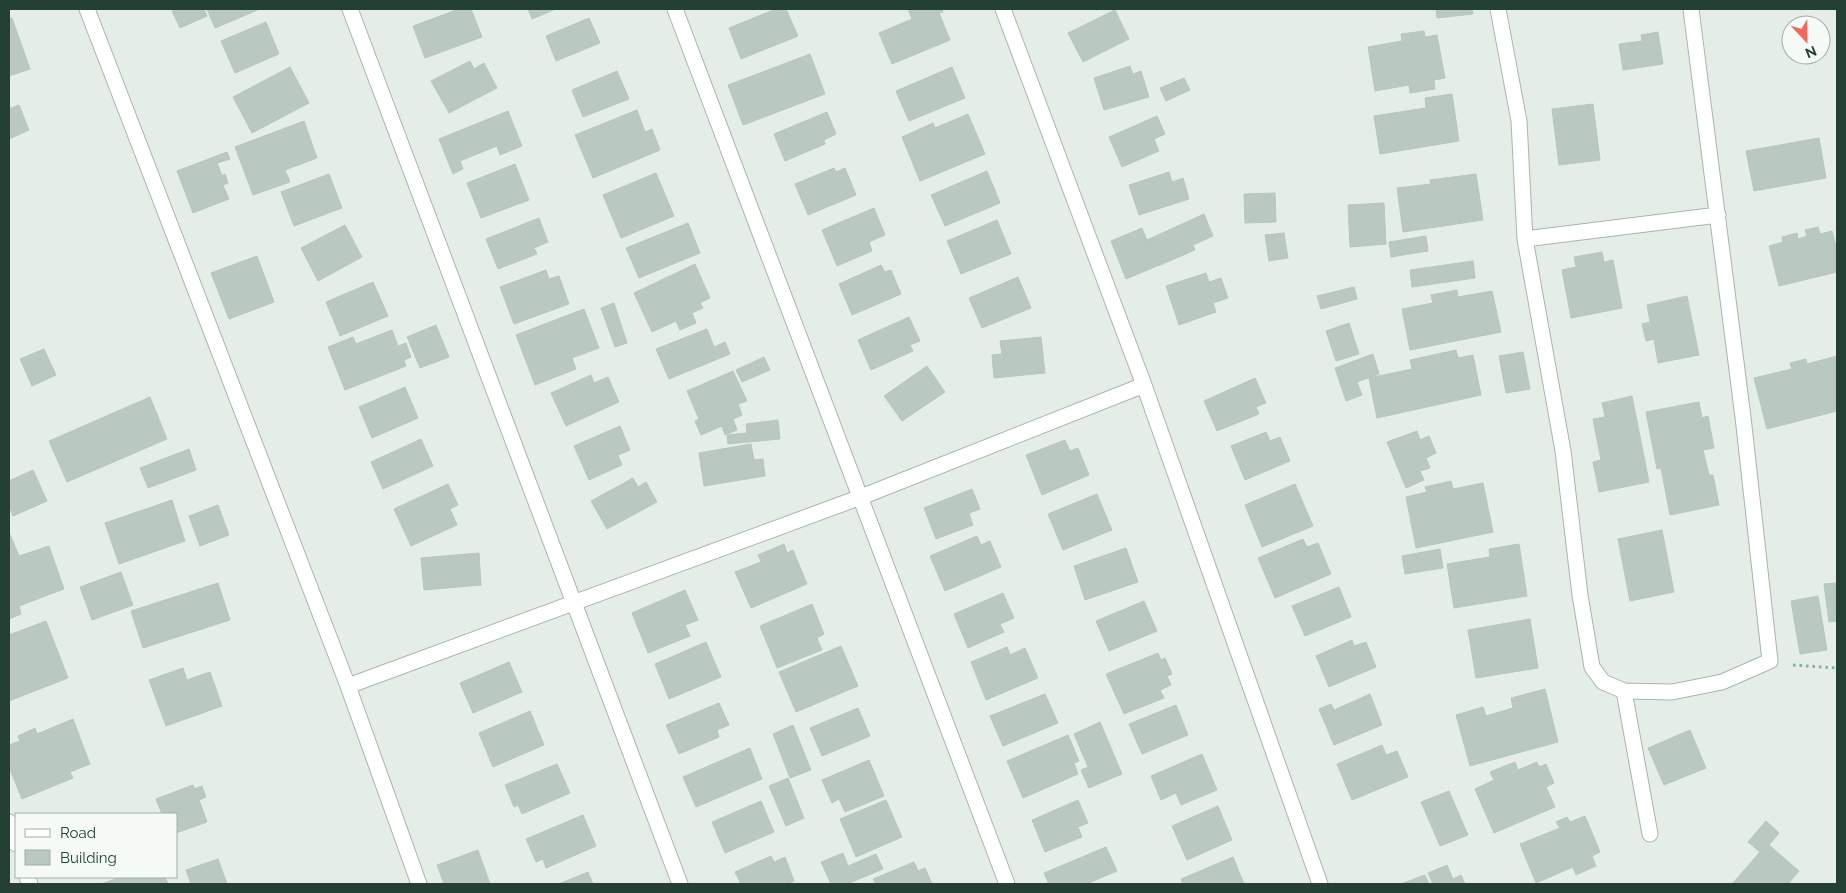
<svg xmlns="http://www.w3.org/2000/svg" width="1846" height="893" viewBox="0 0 1846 893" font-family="Raleway,sans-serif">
  <rect width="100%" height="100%" fill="#e4eee7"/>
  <path fill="#b9c8c0" stroke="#b6c7bd" d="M178,9H204L207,16L180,28L172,11Z
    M207,9H260L215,28Z
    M459,9H471L482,37L425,58L413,26Z
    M528,9H556L532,19Z
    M776,9H786L798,36L741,59L729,28Z
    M908,9H942L943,12L939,13L950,40L892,64L879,33L912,19Z
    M1436,9H1472L1473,14L1437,18Z
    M1115,10L1129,39L1083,62L1068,33Z
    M12,18L30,69L9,76V19Z
    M589,18L600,43L556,61L546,36Z
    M266,22L279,54L235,73L221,41Z
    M1424,31L1425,37L1437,35L1445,78L1434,80L1435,89L1410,93L1409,85L1375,91L1368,47L1402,41L1401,34Z
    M1658,32L1663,64L1623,70L1619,44L1642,41L1641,35Z
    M810,54L825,94L743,125L728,85Z
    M470,61L474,69L484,63L497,88L449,113L431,81Z
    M1130,66L1133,74L1141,71L1149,97L1104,110L1094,78Z
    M290,67L309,103L252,133L233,97Z
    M952,67L965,98L909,121L896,91Z
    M617,71L629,99L583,117L572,90Z
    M1184,78L1190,90L1166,101L1160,88Z
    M1452,94L1459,141L1380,154L1374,116L1426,108L1425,98Z
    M1593,104L1600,160L1559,165L1552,109Z
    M19,105L29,130L9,139V109Z
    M637,110L645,132L652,129L660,150L593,178L575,135Z
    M508,111L522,146L500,155L497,146L460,161L463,169L453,174L439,139Z
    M827,112L836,134L824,140L825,144L785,161L774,134Z
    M968,114L985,154L920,181L902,137L933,123L935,128Z
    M1157,116L1165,134L1154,139L1159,151L1122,167L1109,137Z
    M304,121L317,158L285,170L290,182L253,195L235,147Z
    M1819,138L1826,178L1754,191L1746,151Z
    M227,152L230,159L217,163L222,176L225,174L228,183L223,185L229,199L193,213L177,171Z
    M515,164L529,200L481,218L467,183Z
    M834,168L836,172L845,168L856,195L808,215L795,184Z
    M987,171L1000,203L945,226L931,195Z
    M1169,172L1172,182L1183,178L1189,199L1139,215L1129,185Z
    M656,173L674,216L621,238L603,195Z
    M329,174L342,208L294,226L281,192Z
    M1476,174L1483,220L1403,232L1397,188L1431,184L1430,180Z
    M1275,193L1276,222L1245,223L1244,194Z
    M1384,203L1386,244L1350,247L1348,205Z
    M874,208L885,235L869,242L872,251L837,266L822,230Z
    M1204,214L1213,236L1193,245L1195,250L1158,266L1147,240Z
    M539,218L548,242L534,248L537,254L498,269L486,239Z
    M997,220L1011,254L961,274L947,241Z
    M688,223L700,253L639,278L626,248Z
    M345,225L362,257L318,281L301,248Z
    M1818,227L1820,234L1832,231L1837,250V272L1779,286L1769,246L1783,242L1782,237L1797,233L1798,239L1807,236L1805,230Z
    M1142,228L1157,266L1126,279L1111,241Z
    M1284,233L1288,258L1269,261L1265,235Z
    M1426,236L1428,251L1391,257L1389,242Z
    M1602,252L1604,262L1613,260L1622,308L1571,318L1562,270L1576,267L1574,257Z
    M257,256L274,302L229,319L211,273Z
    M1473,261L1475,278L1412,287L1410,270Z
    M695,264L710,298L700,303L703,308L692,313L696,323L680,330L676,321L652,332L634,293Z
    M881,265L885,272L891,270L901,294L852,315L839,284Z
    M546,270L549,279L559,276L569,304L514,324L500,287Z
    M1206,273L1209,282L1221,278L1228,298L1213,303L1216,312L1179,325L1166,286Z
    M1018,277L1031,308L982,328L969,298Z
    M373,282L388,316L340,336L326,302Z
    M1354,287L1357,299L1321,309L1317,296Z
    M1457,290L1458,297L1492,291L1501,332L1410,350L1402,309L1433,303L1431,295Z
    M1687,296L1699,355L1658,363L1654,339L1646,341L1642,324L1650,322L1647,305Z
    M614,303L627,343L615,347L601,308Z
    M584,309L599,348L572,358L576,369L535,385L516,335Z
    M909,317L920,341L910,345L913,351L871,370L858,340Z
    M1349,323L1359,354L1336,361L1326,331Z
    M436,325L449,357L420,368L407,337Z
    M707,329L714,347L725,342L730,354L669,379L656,349Z
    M392,330L398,346L406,343L411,357L404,360L406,366L345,390L328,347L353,337L356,344Z
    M1041,337L1045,373L994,378L992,355L1002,354L1000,341Z
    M44,349L56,375L32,386L20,359Z
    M1456,350L1458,358L1473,355L1481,395L1377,418L1369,378L1412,369L1410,360Z
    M1523,352L1530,389L1506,393L1499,356Z
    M1373,354L1379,374L1357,382L1362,395L1346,401L1335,368Z
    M1837,356V411L1767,429L1754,378L1792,369L1790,363L1806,359L1807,364Z
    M764,357L770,370L742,382L736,370Z
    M927,366L945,392L902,421L884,396Z
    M733,371L747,401L738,404L742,415L733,419L737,430L725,435L722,426L701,435L695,421L699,419L687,391Z
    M591,375L594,383L608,377L619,402L566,426L551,393Z
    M1255,378L1266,403L1256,407L1259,414L1217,431L1204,401Z
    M405,387L418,418L372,438L359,407Z
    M1632,396L1649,482L1599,492L1593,462L1601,460L1593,419L1605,417L1602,403Z
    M150,397L167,439L67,482L49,441Z
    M1699,402L1702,418L1708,416L1714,448L1703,450L1709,475H1713L1719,505L1670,515L1661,468L1657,469L1646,412Z
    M778,420L780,439L728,444L727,435L747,433L746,424Z
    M620,426L630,450L618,455L622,465L589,480L574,446Z
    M1417,431L1420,440L1429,436L1436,453L1426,458L1430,468L1420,471L1424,480L1406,488L1387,442Z
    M1266,432L1270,441L1280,437L1290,461L1245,480L1231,446Z
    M421,439L433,466L383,489L371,462Z
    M1065,440L1070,451L1078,448L1089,475L1042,495L1026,455Z
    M751,444L754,460L763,459L765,476L704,486L699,453Z
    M189,449L196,470L148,488L140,468Z
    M33,470L47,501L13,516L9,506V481Z
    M633,478L638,487L646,482L657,502L607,529L591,501Z
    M1451,481L1453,489L1483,483L1493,532L1416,548L1406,497L1427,492L1425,487Z
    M448,484L458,505L450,509L457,525L411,546L394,509Z
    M1295,484L1313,526L1262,547L1245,505Z
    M972,489L980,509L969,513L973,525L936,539L924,508Z
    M1097,494L1112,530L1063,550L1048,514Z
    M172,500L185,541L119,564L105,523Z
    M218,505L229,535L200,546L189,516Z
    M1662,530L1674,592L1630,601L1618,539Z
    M9,532L19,556L49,546L64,589L19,606L21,614L9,619Z
    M977,536L981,545L990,541L1001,567L945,591L930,556Z
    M1303,539L1307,547L1318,543L1331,574L1275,598L1258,558Z
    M784,544L787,553L793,550L807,584L751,608L735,572L761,562L758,555Z
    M1519,544L1527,596L1454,608L1447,564L1490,557L1489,549Z
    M1126,548L1138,582L1085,600L1074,566Z
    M1440,549L1443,568L1405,574L1402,556Z
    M479,553L481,585L424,590L421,558Z
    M121,572L133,605L92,620L80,587Z
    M218,583L230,620L143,648L131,611Z
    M1837,583V621L1829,622L1824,584Z
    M1339,587L1351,617L1305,636L1292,606Z
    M685,590L698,620L685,625L690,636L648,653L632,613Z
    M1003,593L1014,618L1000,624L1004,632L968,648L954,614Z
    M1818,596L1827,650L1800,654L1791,601Z
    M1144,601L1157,631L1109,651L1096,621Z
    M812,604L824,634L817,638L822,650L777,668L760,626Z
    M1530,619L1538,668L1476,678L1468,630Z
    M46,621L68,678L9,701V635Z
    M1352,640L1354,646L1366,642L1376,667L1329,687L1316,656Z
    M706,642L721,677L669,699L655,664Z
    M841,646L858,686L796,712L779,672Z
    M1007,647L1010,655L1025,648L1038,678L986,700L971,662Z
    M1158,653L1161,660L1165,658L1172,674L1167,676L1171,685L1160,690L1164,698L1124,714L1106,674Z
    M509,662L522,692L473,713L460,683Z
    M183,668L187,680L210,672L222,706L166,726L149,680Z
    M1545,689L1558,742L1470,766L1456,715L1483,707L1486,716L1513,708L1511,698Z
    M1045,694L1058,723L1003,746L990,716Z
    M1370,694L1382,725L1334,745L1319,709L1331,704L1334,710Z
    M719,703L729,725L717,730L719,737L679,754L666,725Z
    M1176,705L1188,735L1142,754L1129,724Z
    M858,708L870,736L822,756L810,728Z
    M530,711L544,745L493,767L479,733Z
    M73,719L90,764L70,772L73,778L22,799L9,767V745L20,741L18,736L35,728L37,734Z
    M1100,722L1122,774L1089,788L1081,770L1088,767L1074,734Z
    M793,725L811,770L790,778L773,734Z
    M1690,730L1706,768L1664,785L1648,748Z
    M1068,735L1079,761L1074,763L1078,774L1023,798L1007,761Z
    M1382,745L1386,755L1397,751L1408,777L1352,800L1337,764Z
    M750,748L762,779L696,807L683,777Z
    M1202,754L1217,790L1181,805L1176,793L1161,800L1151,776Z
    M869,760L884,796L845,812L839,799L832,803L822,780Z
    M1515,762L1518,770L1537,762L1539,767L1546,764L1554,783L1546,787L1555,807L1494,833L1475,789L1494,780L1490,772Z
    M557,764L570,793L522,814L518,805L514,807L505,785Z
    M788,778L804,818L786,826L769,786Z
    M193,785L194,789L202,786L206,797L199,800L207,822L176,833V814H162L156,799Z
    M1449,791L1468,835L1440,846L1421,802Z
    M886,800L902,837L856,857L840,819Z
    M1078,800L1088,823L1078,827L1082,837L1045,852L1032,820Z
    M761,801L774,832L725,853L712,822Z
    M1218,806L1232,840L1187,860L1172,826Z
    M583,815L596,846L546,868L543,859L536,862L526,839Z
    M1585,816L1600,852L1592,856L1596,866L1576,875L1573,867L1536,883L1520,844L1560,828L1556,822L1567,817L1570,822Z
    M1766,821L1779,833L1769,845L1799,871L1788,884H1735L1733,883L1760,852L1748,842Z
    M1106,847L1117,871L1086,884H1049L1044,873Z
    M478,850L490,884H444L437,865Z
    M843,853L848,866L876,854L883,869L847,884H831L821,862Z
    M771,856L774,862L785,857L794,881L786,884H741L735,872Z
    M1233,857L1244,884H1183L1181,879Z
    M218,859L227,884H191L186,870Z
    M914,862L918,871L925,868L932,884H876L873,879Z
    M1447,865L1453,879L1461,875L1465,884H1433L1428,873Z
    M588,872L593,884H559Z
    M1425,875L1429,884H1401Z
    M121,877H165L168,884H101Z"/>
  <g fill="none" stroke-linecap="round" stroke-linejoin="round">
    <g stroke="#a6b6ad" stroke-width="17">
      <path id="minor" d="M87,9L348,686L419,884
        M350,9L680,884
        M675,9L1007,884
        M1003,9L1144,385L1320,884
        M1498,9L1519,121L1525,239L1563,451L1580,595L1592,667L1603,682L1624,691L1672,692L1722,682L1770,661L1743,417L1691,9
        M1525,239L1718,215
        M348,686L861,497L1144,385
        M1624,691L1650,834
        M9,822L16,844
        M27,877L30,884"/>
    </g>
    <path stroke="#84b19b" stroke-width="3" stroke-dasharray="2.5 4" stroke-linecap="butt" d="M1793,665L1837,668"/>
    <use href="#minor" stroke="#fff" stroke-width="15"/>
  </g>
  <rect width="1846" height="893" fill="none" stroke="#234033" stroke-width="20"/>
  <rect x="15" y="813" width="162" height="65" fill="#f5faf6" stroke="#a1b0a8"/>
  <rect x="25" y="829" width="25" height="8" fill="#ffffff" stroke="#a1b0a8"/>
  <text x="60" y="838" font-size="15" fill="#234033">Road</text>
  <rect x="25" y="850" width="25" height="15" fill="#b9c8c0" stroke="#a1b0a8"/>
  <text x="60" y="863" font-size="15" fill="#234033">Building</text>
  <g transform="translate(1806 40) rotate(158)"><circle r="24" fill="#f5faf6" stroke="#a1b0a8"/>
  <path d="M0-4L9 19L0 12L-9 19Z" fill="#f3675c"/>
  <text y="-8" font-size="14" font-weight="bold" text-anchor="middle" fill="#234033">N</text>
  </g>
</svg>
